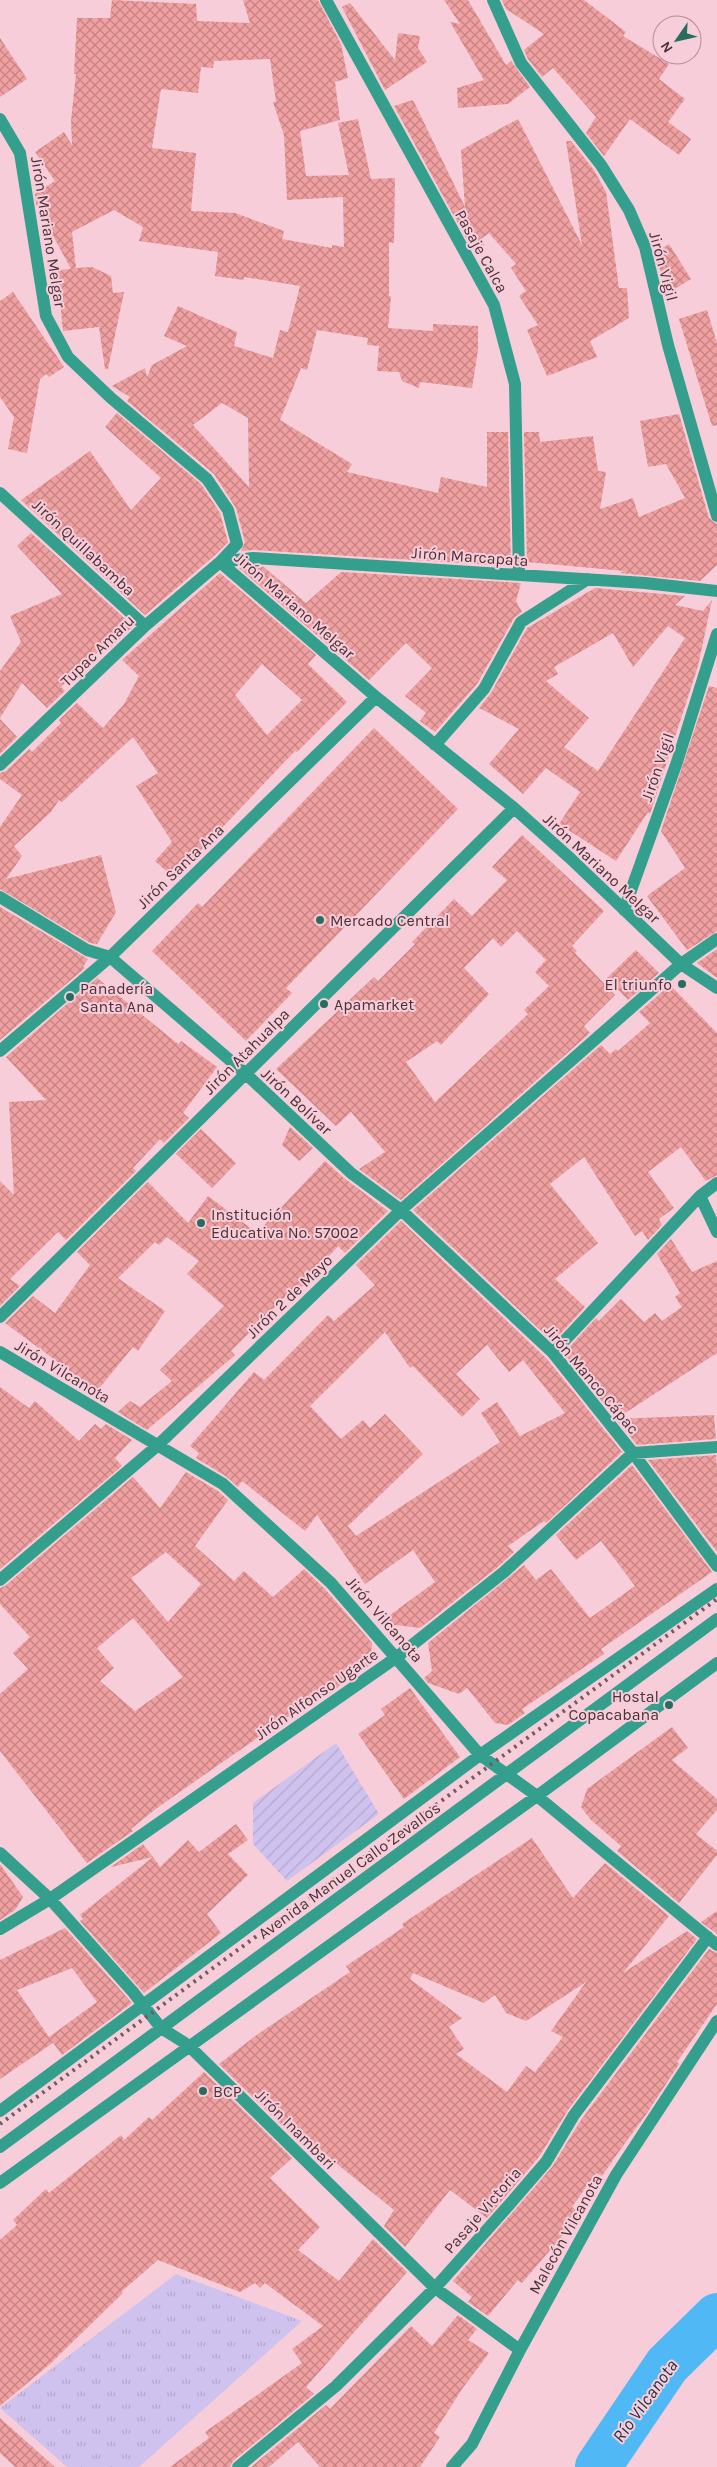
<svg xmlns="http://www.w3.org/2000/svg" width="717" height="2467" viewBox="0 0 717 2467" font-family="Karla,sans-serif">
  <defs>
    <pattern id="park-tufts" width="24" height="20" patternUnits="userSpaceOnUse" patternTransform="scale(1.25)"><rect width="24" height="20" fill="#cfc2ee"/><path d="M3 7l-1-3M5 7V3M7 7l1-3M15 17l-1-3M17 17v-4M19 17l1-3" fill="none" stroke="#b3a7cd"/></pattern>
    <pattern id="garden-furrows" width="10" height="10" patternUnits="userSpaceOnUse" patternTransform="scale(1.25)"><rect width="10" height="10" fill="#cfc2ee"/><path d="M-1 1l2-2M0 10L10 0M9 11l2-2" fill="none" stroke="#b3a7cd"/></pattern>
    <pattern id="building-cross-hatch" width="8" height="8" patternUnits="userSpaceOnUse" patternTransform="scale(1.25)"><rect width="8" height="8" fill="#f1a0a1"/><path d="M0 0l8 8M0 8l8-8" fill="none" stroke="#c58384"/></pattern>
  </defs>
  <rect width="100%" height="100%" fill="#f7cdd9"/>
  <path fill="url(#park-tufts)" d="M176,2274L302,2321L139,2467H67L0,2408Z"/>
  <path fill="url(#garden-furrows)" d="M336,1743L379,1814L287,1881L253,1844V1803Z"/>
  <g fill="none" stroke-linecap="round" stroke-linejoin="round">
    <path stroke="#51b8f6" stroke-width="46" d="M598,2467L667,2365L717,2316"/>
  </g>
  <path fill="url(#building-cross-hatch)" fill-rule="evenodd" d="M112,0L196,4L197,21L250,23L243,0H318L341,44L348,78L335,82L340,120L300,131L306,176L349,175L338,123L358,119L371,179L395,178L394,243L389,242V296H391L388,328L433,331V324L478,326V350L472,388L420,382L419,388L402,381L399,372L377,371L379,346L367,345L368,338L317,330L307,370L301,368L280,420L352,464L347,472L438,493L441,477L487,487V432H508L511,566L254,550L241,551L245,542L236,508L214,474L127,401L130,397L112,386L145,368L147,377L152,365L187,346L164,336L178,306L237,332L234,346L273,358L280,330L288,332L300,286L244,277V280L215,276L218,252L139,241L143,227L114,210L72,232L76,268L92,267L111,276L113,293L124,292L108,369H105L99,327L63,331L57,270L71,269L36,204L35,194L55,181L35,152L64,132L72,145L71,121L76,74H74L77,18H110ZM270,59L276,102H273L284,135L287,200L343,197L344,247L332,245V248L282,239L284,231L235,213L191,211L196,153L152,148L161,89L198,93L201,67L213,68L214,61ZM222,403L248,418L249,487L193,425Z
    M444,0H468L506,65L511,61L530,87L508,104L458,108L457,88L484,80L450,22L460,24Z
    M502,0H584L626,32L623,36L669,64L659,79L685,99L668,122L691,139L679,155L630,119L604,156L586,133L596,117L553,68L542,77L528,59L524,50L544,34L506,9Z
    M350,3L395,60L398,33L420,36L418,48L427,62L385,90L342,7Z
    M0,38L27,79L0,97Z
    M413,100L465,207L461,150L518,119L582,245L566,141H571L594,170L606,192L619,288H627L629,318L590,341L597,357L547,376L527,330L538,325L519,296L526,291L511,268L516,264L489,233L481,239L484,245L475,250L471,247L394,106Z
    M669,244L691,279L673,290L658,266L655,253Z
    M13,292L64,367L49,377L46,374L40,379L27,453L8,449L14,417L0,397V301Z
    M707,310L717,343V425L712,426L679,319Z
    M117,413L201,484L220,513L228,542L214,556L145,615L21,500L90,451L131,510L161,478L105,427Z
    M679,414L709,518L717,524V565L700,581L620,573L624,571L527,562L524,432H539L540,442L593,436L598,471L606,472L600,509L633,498L639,517L685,498L666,464L648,467L640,421Z
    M31,533L133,626L110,648L106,645L83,665L61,687L65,691L47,708L22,683L0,718V671L21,642L10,616L62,594L17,546Z
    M253,566L264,567L306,603L341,572L521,583L516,601L522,612L514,618L477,684L435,732L420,721L426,713L405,696L432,668L406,643L369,680L239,568Z
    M220,573L316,655L308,664L347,702L297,752L295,751L174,878L155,861L172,842L136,786L158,773L133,737L62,802L59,800L51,812L14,846L22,856L6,879L101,855L116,912L97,944L90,943L0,889V827L22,795L0,779V773L6,771L29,749L32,752L61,723L59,720L77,703L103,728L124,704L139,676L122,660ZM262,664L302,700L267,735L235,695Z
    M595,588L685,596L675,605L703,611L712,600L698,666L650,814L648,812L616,861L559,824L580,792L546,768L523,794L489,764L519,729L479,708L491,693L527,628ZM668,626L685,638L598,771L564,747L589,718L546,681L558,674L554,667L613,633L633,667Z
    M709,686L717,688V931L687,950L647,896L685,868L661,831Z
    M0,719L17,737L0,754Z
    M374,728L458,809L286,988L292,993L246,1041L152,951L198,903L202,907Z
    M522,835L604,911L572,946L577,951L575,953L615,995L584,1026L590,1033L401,1200L359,1169L385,1152L351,1112L336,1126L276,1069L374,977L378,981L415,944L412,942L454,899L472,916L507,880L492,867ZM517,931L546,960L535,972L549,986L524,1010L528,1014L435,1102L406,1062L437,1041L441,1045L489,994L464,968L493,938L501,947Z
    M0,907L88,959L83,967L85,968L0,1040Z
    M717,949V978L697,963Z
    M636,950L659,973L628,1000L607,978Z
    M97,978L178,1044L181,1041L217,1067L183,1113L189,1118L164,1143L160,1139L133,1168L136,1171L66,1240L58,1232L10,1279L20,1286L0,1306V1181L14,1195L9,1102L46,1100L6,1057Z
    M670,985L717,1033V1175L706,1181L681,1147L648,1172L674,1208L659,1219L662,1225L648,1240L642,1231L635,1236L584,1157L550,1184L598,1243L555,1279L585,1307L553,1342L413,1210L601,1045L610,1054L616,1049L618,1051L650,1023L639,1012Z
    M290,1127L313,1148L299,1161L282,1145Z
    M201,1129L236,1163L212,1188L176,1154Z
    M325,1161L344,1178L388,1211L345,1253L338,1246L290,1300L286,1296L231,1351L235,1355L147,1430L118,1412L130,1401L140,1407L172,1381L160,1370L224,1306L187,1274L199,1261L167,1237L159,1245L155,1242L118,1278L165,1311L138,1351L133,1347L97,1391L5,1323L33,1296L55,1313L90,1265L77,1252L148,1182L188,1223L208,1196L257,1233Z
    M401,1221L547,1359L622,1452L546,1523L544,1521L508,1546L514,1552L499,1566L420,1628L379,1623L435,1582L413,1550L365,1584L317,1515L305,1531L242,1481L238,1487L227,1477L196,1458L199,1453L190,1446L254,1372L264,1380L328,1315L334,1321L375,1285L356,1265ZM385,1332L410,1368L413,1366L462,1417L480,1399L456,1374L487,1345L509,1372L523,1360L565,1413L520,1436L497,1402L481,1413L500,1442L356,1536L348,1526L423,1454L385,1414L370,1428L363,1420L341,1439L310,1406Z
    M671,1239L692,1272L717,1261V1353L616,1419L564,1353L596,1318L599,1321L621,1299L644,1322L655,1313L662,1321L682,1307L675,1297L680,1293L657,1254Z
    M0,1387L29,1408L35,1401L79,1441L95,1424L101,1429L106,1424L132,1440L115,1458L122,1466L0,1569Z
    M714,1415L716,1439L637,1445L616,1419Z
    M716,1455L717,1468V1552L648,1460Z
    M632,1465L712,1572L601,1649L604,1654L522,1709L525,1713L508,1725L495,1723L467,1688L459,1694L428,1683L424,1678L432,1671L428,1643L524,1565L536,1580L551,1569L590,1618L635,1586L601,1541L576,1560L556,1535Z
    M186,1472L218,1491L228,1500L195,1546L234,1581L244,1571L273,1597L304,1569L325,1589L372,1643L370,1665L325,1696L324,1694L295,1712L214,1768L157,1808L131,1829L133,1831L87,1863L0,1751V1694L28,1669L13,1653L30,1637L0,1604V1588L5,1586L133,1477L160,1508ZM166,1552L201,1584L168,1622L131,1578ZM133,1618L183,1677L135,1711L100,1681L114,1668L97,1648Z
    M410,1688L460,1757L404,1799L358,1734L385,1715L381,1709Z
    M672,1727L688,1748L672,1760L717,1799V1810L696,1834L717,1851V1855L679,1903L617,1851L621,1846L591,1820L581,1807L587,1789Z
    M236,1824L248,1840L228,1854L248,1875L207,1914L221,1933L144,1993L80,1921L83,1919L80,1915L153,1857L160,1867L188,1840L199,1852Z
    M532,1838L573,1898L605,1863L669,1916L623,1973L687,1931L697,1939L568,2110L539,2157L487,2218L450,2190L405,2247L384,2226L394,2210L310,2142L304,2147L219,2064L258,2034L350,1972L346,1966L404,1927L402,1924ZM413,1973L484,2003L495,1995L506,2013L526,2021L586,1982L551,2031L563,2037L535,2072L526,2066L507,2092L456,2054L464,2049L449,2027L462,2018L410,1979Z
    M143,1844L153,1857L111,1867Z
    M0,1864L23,1897L15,1910L0,1920Z
    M717,1911V1934L701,1922Z
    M65,1928L132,2003L62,2055L49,2037L97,2002L72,1968L17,1990L53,2043L0,2079V1960Z
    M709,1949L717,1953V2004L677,2062L679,2064L647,2113L615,2157L602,2176L596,2173L572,2207L581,2214L522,2283L518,2280L488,2316L468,2302L472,2297L453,2281L552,2167L581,2120Z
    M204,2072L292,2158L270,2178L320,2227L298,2250L339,2281L373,2239L407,2272L306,2387L314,2394L233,2461L230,2467H170L209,2438L205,2432L302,2363L292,2349L323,2326L265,2283L260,2288L255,2283L240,2292L158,2260L121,2292L123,2293L50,2364L0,2406V2240L17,2225L13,2220L46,2189L49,2193L121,2135L124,2140L149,2117L152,2120Z
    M458,2315L477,2329L468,2340L489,2353L462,2389L434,2433L440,2437L420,2467H320L298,2442L269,2467H251L326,2405L330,2409L411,2326L432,2346Z
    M0,2418L55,2467H15L0,2453Z"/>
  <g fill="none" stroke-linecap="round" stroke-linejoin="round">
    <path stroke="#349f8c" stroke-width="12" d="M326,0L494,305L515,384L519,575
      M493,0L521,63L601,165L629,210L645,247L668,345L717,516
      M0,119L20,153L46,316L68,357L111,398L207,479L228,510L237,544L220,562L145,626L0,765
      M0,493L145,626
      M220,562L376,697L514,808L571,859L681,964L717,988
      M220,562L253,558L645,583L717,591
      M435,745L484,689L521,622L588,579
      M0,897L87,950L110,957L246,1074L351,1173L401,1210L553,1353L633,1453L717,1566
      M624,910L677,762L717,634
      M0,1051L110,957L376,697
      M700,1196L717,1232
      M0,1317L514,808
      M0,1352L223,1484L331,1583L480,1755L537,1796L717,1945
      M553,1353L700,1196L717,1183
      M0,1580L157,1446L401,1210L681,964L717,939
      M0,1853L50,1899L133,1992L161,2028L188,2045L435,2288L520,2350
      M0,1929L50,1899L397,1657L504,1572L633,1453L717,1447
      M0,2111L480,1755L717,1589
      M0,2147L717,1619
      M0,2183L537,1796L717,1663
      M238,2467L336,2386L435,2288L509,2205L546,2162L574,2115L708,1937
      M452,2467L472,2444L520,2350L616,2175L717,2021"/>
    <path stroke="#765861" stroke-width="4" stroke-dasharray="2.5 5" stroke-linecap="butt" d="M0,2124L717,1599"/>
  </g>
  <g fill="#276c5f" stroke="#f7cdd9" stroke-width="2">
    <circle cx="320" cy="920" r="5"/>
    <circle cx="682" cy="984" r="5"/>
    <circle cx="70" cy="997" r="5"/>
    <circle cx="324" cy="1004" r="5"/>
    <circle cx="201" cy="1223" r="5"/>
    <circle cx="669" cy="1705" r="5"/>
    <circle cx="203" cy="2091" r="5"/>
  </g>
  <g text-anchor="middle" stroke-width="4" stroke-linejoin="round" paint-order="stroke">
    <g font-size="16" fill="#4b3039" stroke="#f7cdd9">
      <text transform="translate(49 232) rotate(81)" y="6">Jirón Mariano Melgar</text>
      <text transform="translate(482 251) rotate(61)" y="6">Pasaje Calca</text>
      <text transform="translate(664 266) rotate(75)" y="6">Jirón Vigil</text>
      <text transform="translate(84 547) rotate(43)" y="6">Jirón Quillabamba</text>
      <text transform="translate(470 556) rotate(4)" y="6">Jirón Marcapata</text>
      <text transform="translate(295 605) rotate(41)" y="6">Jirón Mariano Melgar</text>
      <text transform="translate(97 650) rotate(-44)" y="6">Tupac Amaru</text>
      <text transform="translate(657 767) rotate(-71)" y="6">Jirón Vigil</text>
      <text transform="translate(180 866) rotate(-44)" y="6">Jirón Santa Ana</text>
      <text transform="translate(602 868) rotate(43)" y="6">Jirón Mariano Melgar</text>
      <text transform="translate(246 1051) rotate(-45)" y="6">Jirón Atahualpa</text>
      <text transform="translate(297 1101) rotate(43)" y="6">Jirón Bolívar</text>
      <text transform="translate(289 1296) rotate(-44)" y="6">Jirón 2 de Mayo</text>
      <text transform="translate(63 1371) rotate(31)" y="6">Jirón Vilcanota</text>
      <text transform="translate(592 1379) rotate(50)" y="6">Jirón Manco Cápac</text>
      <text transform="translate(385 1619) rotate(49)" y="6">Jirón Vilcanota</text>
      <text transform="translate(316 1694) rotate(-35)" y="6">Jirón Alfonso Ugarte</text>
      <text transform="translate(349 1870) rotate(-36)" y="6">Avenida Manuel Callo Zevallos</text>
      <text transform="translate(296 2129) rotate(45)" y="6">Jirón Inambari</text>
      <text transform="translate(482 2210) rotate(-49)" y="6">Pasaje Victoria</text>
      <text transform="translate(565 2234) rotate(-61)" y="6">Malecón Vilcanota</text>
    </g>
    <g font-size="16" fill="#4b3039" stroke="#f7cdd9" text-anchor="start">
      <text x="330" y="926">Mercado Central</text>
      <text x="672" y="990" text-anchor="end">El triunfo</text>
      <text x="80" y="994">Panadería<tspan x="80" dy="18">Santa Ana</tspan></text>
      <text x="334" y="1010">Apamarket</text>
      <text x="211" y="1220">Institución<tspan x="211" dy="18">Educativa No. 57002</tspan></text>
      <text x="659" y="1702" text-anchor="end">Hostal<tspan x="659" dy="18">Copacabana</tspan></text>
      <text x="213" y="2097">BCP</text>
    </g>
    <g font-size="18" font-style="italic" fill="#1c3241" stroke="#f7cdd9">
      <text transform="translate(645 2401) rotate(-54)" y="6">Río Vilcanota</text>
    </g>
  </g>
  <g transform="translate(677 40) rotate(236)"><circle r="24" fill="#f7cdd9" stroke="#b28e99"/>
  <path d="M0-4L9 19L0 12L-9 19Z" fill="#276c5f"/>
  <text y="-8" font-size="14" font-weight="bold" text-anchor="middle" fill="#4b3039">N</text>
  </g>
</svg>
